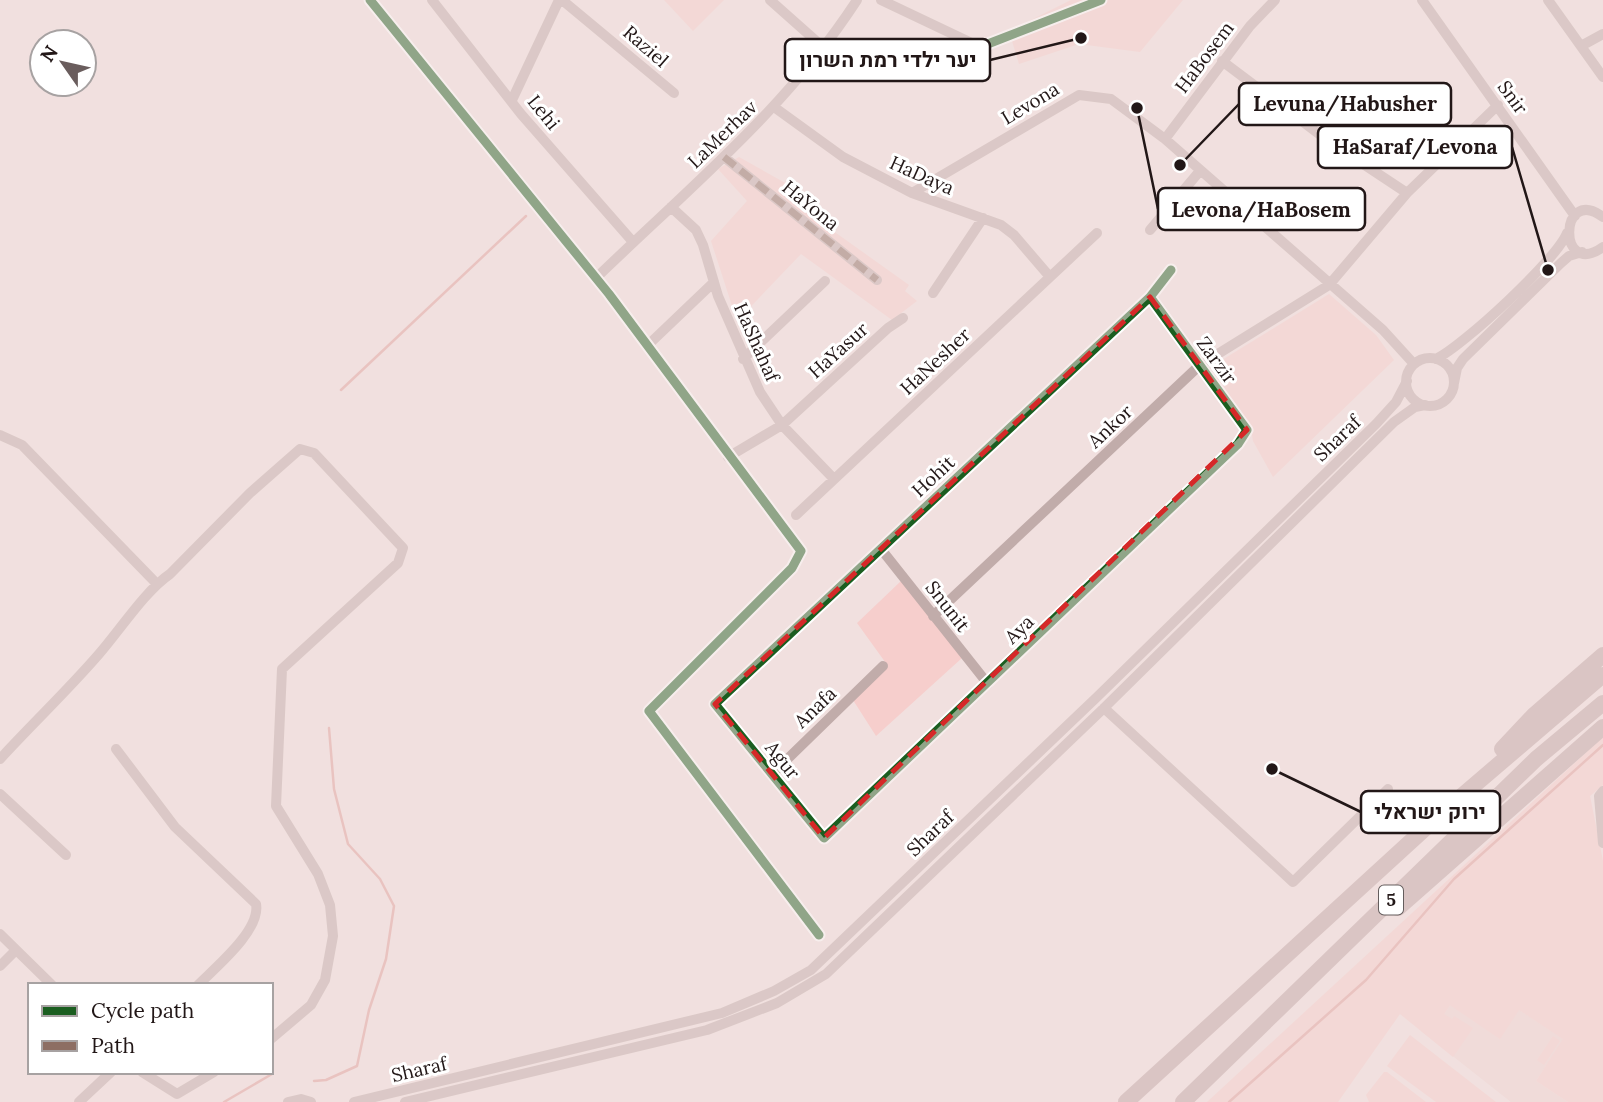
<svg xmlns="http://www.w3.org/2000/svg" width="1603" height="1102" viewBox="0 0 1603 1102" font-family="Lora,Heebo,serif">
  <rect width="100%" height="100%" fill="#f1e0df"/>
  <path fill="#f0d4d2" d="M1470,978L1564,1039L1536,1081L1568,1102H1511L1421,1031Z"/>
  <path fill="#f6cecc" d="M664,0H724L693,31Z
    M1071,0H1183L1140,52L1079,44L1019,64L1009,31Z
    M739,157L814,199L801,208L909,285L905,291L917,301L892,320L801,254L737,321L711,241L747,201L718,169Z
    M1329,294L1376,335L1394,360L1273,477L1253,441L1250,424L1209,368Z
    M901,581L962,658L876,736L853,700L888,666L857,623Z
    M1603,737V785L1590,796L1603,861V1102H1568L1536,1081L1563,1039L1519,1010L1500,1039L1450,1005L1444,1014L1452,1019L1454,1016L1473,1028L1453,1057L1400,1014L1338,1102H1207Z
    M1410,1035L1496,1102H1436L1387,1066Z
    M1553,1036L1560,1041L1544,1065L1537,1060Z
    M1384,1072H1387L1426,1102H1369L1366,1095Z"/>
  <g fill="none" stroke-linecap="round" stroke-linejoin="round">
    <path stroke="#e1a09c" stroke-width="2.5" d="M341,390L526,216
      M314,1081L326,1080L357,1066L369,1010L386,959L394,906L380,879L348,844L334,789L329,728
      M224,1102L272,1074
      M1229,1102L1366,980L1454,879L1603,745"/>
    <path stroke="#c1acaa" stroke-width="10" d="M432,0L521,114L633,242
      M562,0L674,93
      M770,0L824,48
      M881,0L980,47
      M1422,0L1575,216
      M1548,0L1603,77
      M1581,46L1603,34
      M1222,61L1327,140L1407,193
      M512,100L559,0
      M774,107L843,157L912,193L1001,225L1014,235L1050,277
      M1165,139L1250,26L1275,0
      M724,157L877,280
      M912,193L1079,95L1111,99L1165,139L1383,330L1414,364
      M671,207L696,230L703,245L718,296L760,392L782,425L834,479
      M1603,217C1559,184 1557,280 1603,247
      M1150,230L1199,172
      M596,278C688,189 787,108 857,0
      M933,293L983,218
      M1150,297L1247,430L1238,444L824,838L715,704L1150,297L1171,270
      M647,346L714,282
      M1406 382a24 24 0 1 1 48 0a24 24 0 1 1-48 0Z
      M743,359L825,281
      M1436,359C1463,346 1557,259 1567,233
      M1454,383L1457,368L1463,359L1561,263L1569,256L1582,252
      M0,435L22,445L156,583
      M728,457L782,425L888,328L903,318
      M796,515L1097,233
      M881,549L988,684
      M933,616L1200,365L1329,285L1407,193L1498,105
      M1104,708L1293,882L1388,789
      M116,749L175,827L256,904C261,930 216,967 198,985
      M0,759C33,723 68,690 99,654C120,630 145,591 170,574L250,493L300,449L314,453L403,548L398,563L282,669L276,806L318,874L330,905L333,936L325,980L311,1005L271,1039
      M772,774L883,666
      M1603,791L1599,796L1603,843
      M0,794L66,855
      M0,934L52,985
      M0,966L16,950
      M142,1072L177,1094L214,1072
      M79,1102L111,1072
      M288,1102L301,1099L311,1102
      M354,1102L722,1013L774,991L811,970L1097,697L1376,424L1396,402L1407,381
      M405,1102L707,1030L777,1003L826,974L1104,708L1394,422L1415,407L1425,405"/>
    <path stroke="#bfa4a4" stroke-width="16" d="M1502,749L1534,715L1603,655
      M1398,908L1603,727
      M1126,1102L1443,812L1603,675
      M1183,1102L1536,759L1603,703"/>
    <path stroke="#8d6e63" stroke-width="7" stroke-dasharray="14 7" stroke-linecap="butt" d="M724,157L877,280"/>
    <g stroke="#fff" stroke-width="13">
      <path id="cycleway" d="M370,0L609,294L801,551L792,568L649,711L819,935
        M980,47L1101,0
        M1150,297L1247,430L1238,444L824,838L715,704L1150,297L1171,270"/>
    </g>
    <use href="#cycleway" stroke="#1b5e20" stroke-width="9"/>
  </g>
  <path d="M0 0H1603V1102H0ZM1150,297L1247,430L824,838L715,704Z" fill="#f1e0df" fill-opacity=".55" fill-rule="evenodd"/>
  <path fill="none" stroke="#d62828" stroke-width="5" stroke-dasharray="14 9" stroke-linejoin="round" d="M1150,297L1247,430L824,838L715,704Z"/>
  <g text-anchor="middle" stroke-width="6" stroke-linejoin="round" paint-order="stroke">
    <rect fill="#fff" stroke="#645d5d" stroke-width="2" x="1379" y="885.5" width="24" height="29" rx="5"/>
    <g font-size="18" font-weight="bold" fill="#221717">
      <text x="1391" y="906">5</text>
    </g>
    <g font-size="19" fill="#221717" stroke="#fff">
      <text transform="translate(646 46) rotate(41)" y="7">Raziel</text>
      <text transform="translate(1204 57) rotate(-53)" y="7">HaBosem</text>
      <text transform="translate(1513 97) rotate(54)" y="7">Snir</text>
      <text transform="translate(1030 103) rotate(-31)" y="7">Levona</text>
      <text transform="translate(544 112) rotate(51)" y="7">Lehi</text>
      <text transform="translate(722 134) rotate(-44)" y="7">LaMerhav</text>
      <text transform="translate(922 175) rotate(24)" y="7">HaDaya</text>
      <text transform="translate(811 205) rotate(39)" y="7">HaYona</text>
      <text transform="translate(757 342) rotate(66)" y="7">HaShahaf</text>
      <text transform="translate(838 350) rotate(-42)" y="7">HaYasur</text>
      <text transform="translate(1217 360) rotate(54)" y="7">Zarzir</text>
      <text transform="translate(935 361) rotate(-43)" y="7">HaNesher</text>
      <text transform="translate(1110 426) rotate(-43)" y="7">Ankor</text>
      <text transform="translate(1337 438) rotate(-44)" y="7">Sharaf</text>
      <text transform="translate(933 476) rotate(-43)" y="7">Hohit</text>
      <text transform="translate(948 606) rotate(52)" y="7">Snunit</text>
      <text transform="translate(1019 629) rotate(-44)" y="7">Aya</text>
      <text transform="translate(815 707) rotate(-44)" y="7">Anafa</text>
      <text transform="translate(783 760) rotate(51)" y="7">Agur</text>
      <text transform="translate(930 833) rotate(-44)" y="7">Sharaf</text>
      <text transform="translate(419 1069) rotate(-13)" y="7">Sharaf</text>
    </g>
  </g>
  <path fill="none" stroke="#221717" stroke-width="2.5" d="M1081 38L990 60M1180 165L1239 104M1548 270L1512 147M1137 108L1158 209M1272 769L1361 812"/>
  <g fill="#221717" stroke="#fff" stroke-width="2.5">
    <circle cx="1081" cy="38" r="7"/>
    <circle cx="1180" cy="165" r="7"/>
    <circle cx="1548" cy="270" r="7"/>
    <circle cx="1137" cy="108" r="7"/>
    <circle cx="1272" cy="769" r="7"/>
  </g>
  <g fill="#fff" stroke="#221717" stroke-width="2.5">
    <rect x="785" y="39" width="205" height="42" rx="7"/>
    <rect x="1239" y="83" width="212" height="42" rx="7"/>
    <rect x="1318" y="126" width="194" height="42" rx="7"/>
    <rect x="1158" y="188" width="207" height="42" rx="7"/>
    <rect x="1361" y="791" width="139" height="42" rx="7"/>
  </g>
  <g font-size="21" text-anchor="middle" font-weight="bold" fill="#221717">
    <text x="888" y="67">יער ילדי רמת השרון</text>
    <text x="1345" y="111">Levuna/Habusher</text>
    <text x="1415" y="154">HaSaraf/Levona</text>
    <text x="1261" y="217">Levona/HaBosem</text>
    <text x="1430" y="819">ירוק ישראלי</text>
  </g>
  <rect x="28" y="983" width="245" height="91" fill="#ffffff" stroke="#a7a2a2" stroke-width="2"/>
  <rect x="42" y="1006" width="35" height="10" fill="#1b5e20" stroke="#a7a2a2" stroke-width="2"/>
  <text x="91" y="1018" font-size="21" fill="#221717">Cycle path</text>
  <rect x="42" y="1041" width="35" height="10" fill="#8d6e63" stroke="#a7a2a2" stroke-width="2"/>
  <text x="91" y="1053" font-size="21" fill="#221717">Path</text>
  <g transform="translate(63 63) rotate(304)"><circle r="33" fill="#ffffff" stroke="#a7a2a2" stroke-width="2"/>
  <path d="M0-5L12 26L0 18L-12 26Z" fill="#6a5d5d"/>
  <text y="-10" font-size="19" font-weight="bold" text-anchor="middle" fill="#221717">N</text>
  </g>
</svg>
